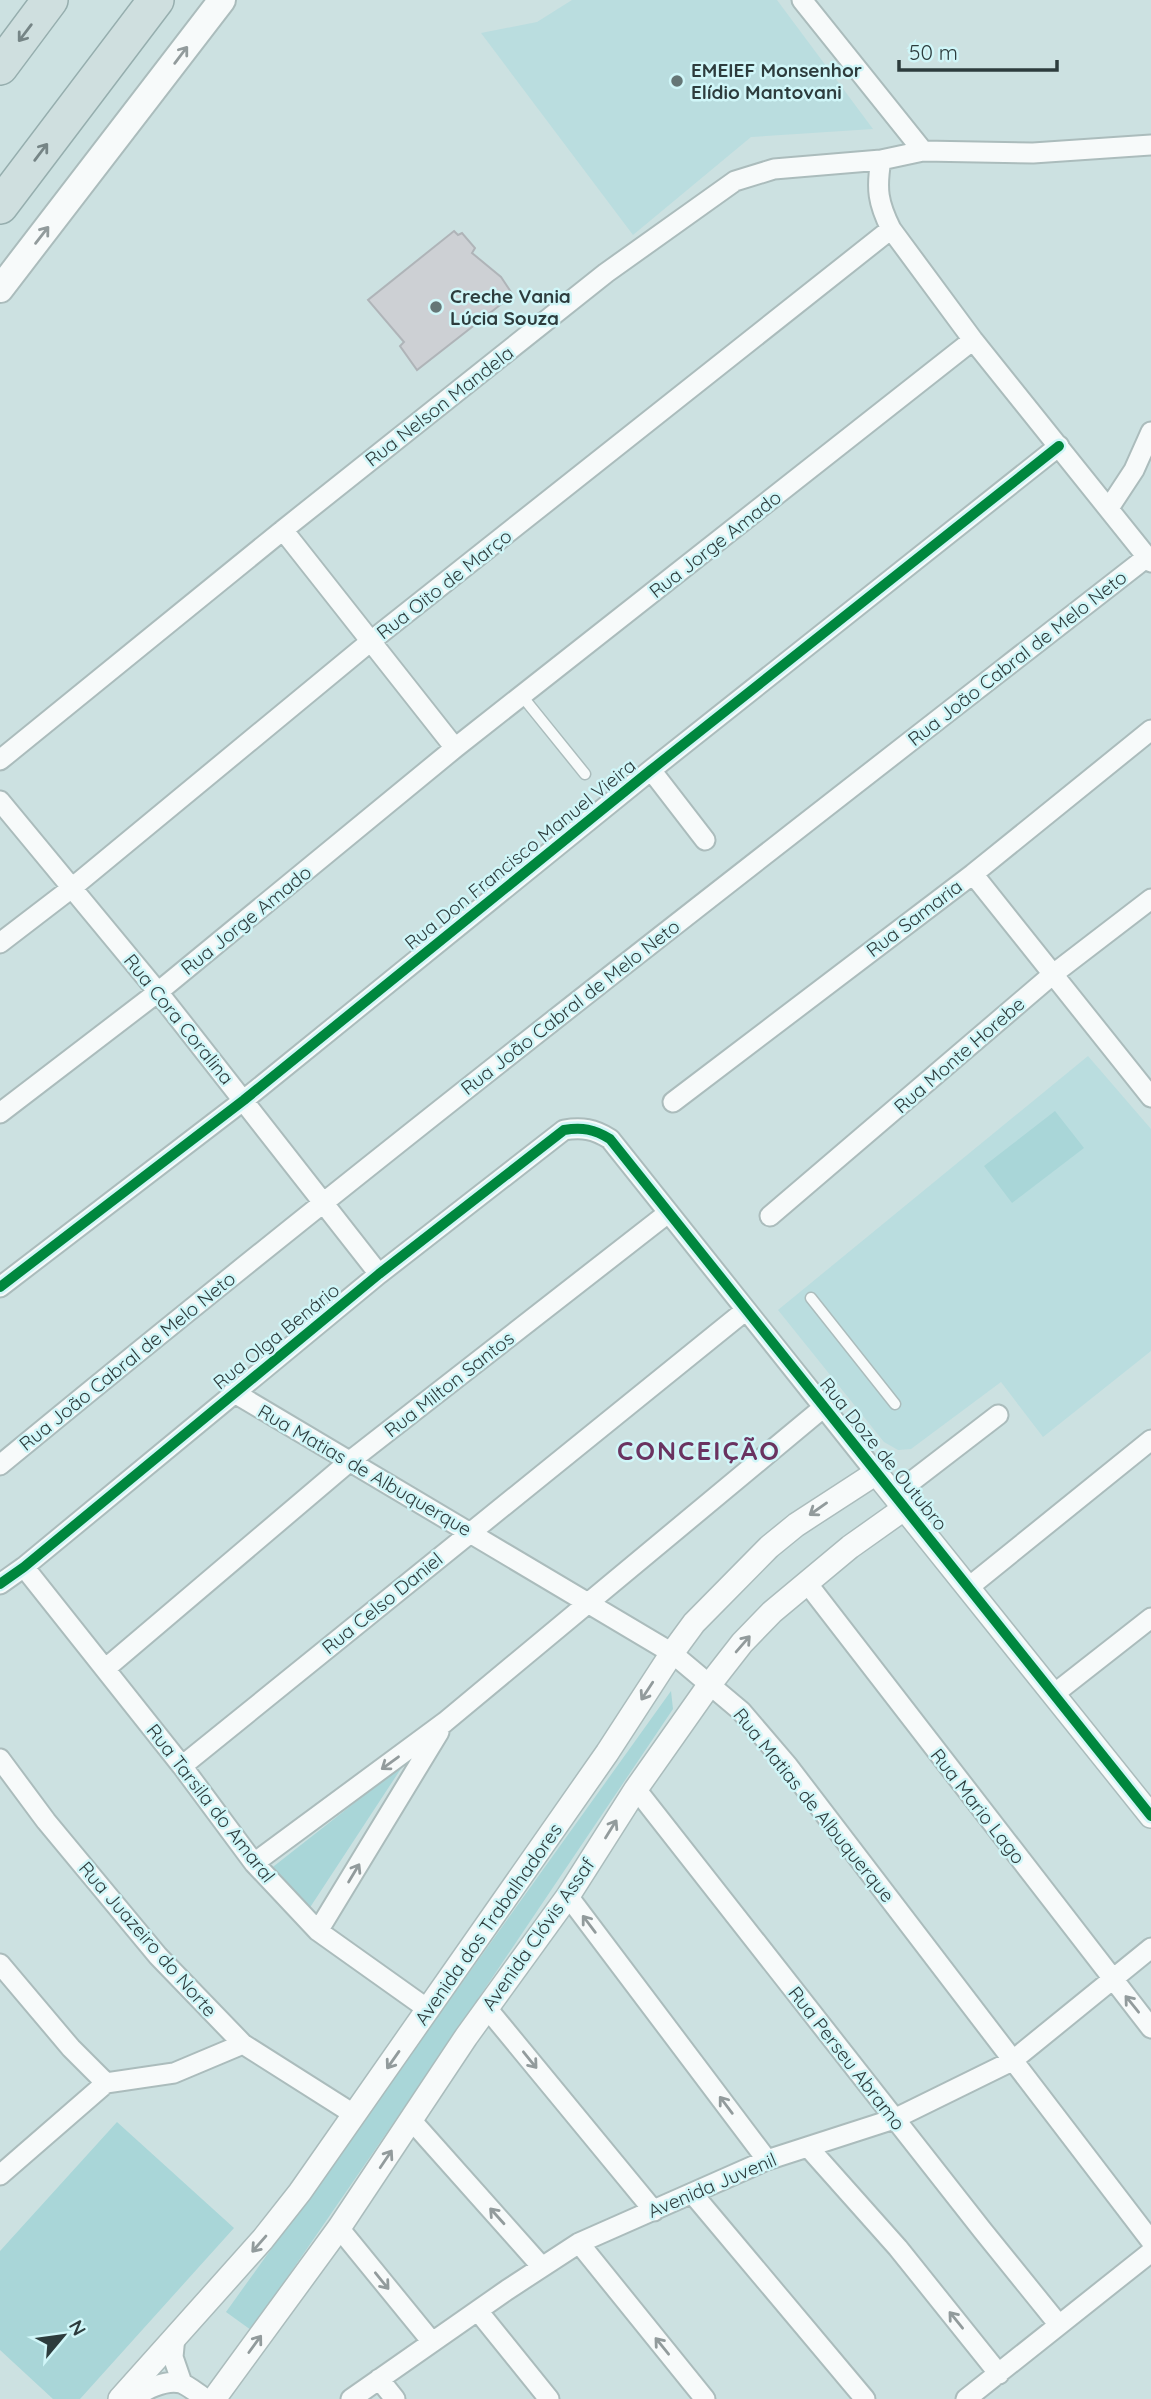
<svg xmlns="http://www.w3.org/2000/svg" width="1151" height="2399" viewBox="0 0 1151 2399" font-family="Quicksand,sans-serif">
  <rect width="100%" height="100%" fill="#cce1e1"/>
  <path fill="#badddf" d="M572,0H777L873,129L751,137L633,235L481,33L537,22Z
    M1088,1056L1151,1129V1351L1043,1437L1001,1382L911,1449L898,1450L884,1442L778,1310Z"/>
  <path fill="#a9d6d8" d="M1055,1111L1084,1148L1012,1203L984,1166Z
    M671,1691L673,1709L445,2048L251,2330L226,2312Z
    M404,1764L309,1909L269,1870Z
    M117,2122L234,2228L80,2399H53L0,2350V2251Z"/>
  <path fill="#cdd0d4" stroke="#afb4b8" stroke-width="2" d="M454,231L458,235L462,233L475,248L472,253L501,277L513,295L417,370L400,346L404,342L368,300Z"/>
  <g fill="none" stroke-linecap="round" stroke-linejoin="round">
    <g stroke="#abbcbc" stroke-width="13">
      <path id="service" d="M522,696L585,774
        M811,1298L895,1404"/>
    </g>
    <g stroke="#abbcbc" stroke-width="23">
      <path id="minor" d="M802,0L923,151L1033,153L1151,145
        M881,160C876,189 878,203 891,229L973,340L1151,562
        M1109,508L1134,470L1151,432
        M283,530L455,748
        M0,760L283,530L606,273L735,181L774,169L881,160L923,151
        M651,770L705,840
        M0,801L158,992L379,1274
        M973,874L1151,1097
        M0,943L73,887L371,641L891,229
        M673,1102L973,874L1151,730
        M0,1113L158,992L455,748L973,340
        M770,1216L1052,975L1151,899
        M0,1287L244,1100L651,770L1059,446
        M233,1392L672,1653L741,1711L788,1766L1151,2241
        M0,1465C376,1155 762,857 1147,557
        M894,1495L998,1415
        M24,1567L182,1766L254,1863L318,1931L429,2010
        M807,1583L1151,2028
        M0,1584L24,1567L379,1274L564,1130C582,1127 594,1129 610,1139L876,1473
        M969,1587L1151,1440
        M105,1669L350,1461L668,1213
        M1054,1694L1151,1618
        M0,1759L46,1821L158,1956L243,2044L355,2115
        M182,1766L746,1310
        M636,1789L983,2231L1059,2325
        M254,1863L445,1722L824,1407
        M568,1896L767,2160
        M318,1931L439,1732
        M0,1964L71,2048L106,2083L174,2073L243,2044
        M486,2007L654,2211
        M412,2121L542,2267
        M809,2148L898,2248L999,2374
        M0,2175L106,2083
        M692,2193L865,2399
        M339,2228L432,2342
        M579,2243L705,2399
        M478,2311L549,2399
        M175,2336L173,2357L182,2383
        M379,2379L395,2399
        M131,2399C144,2391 164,2379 181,2383C189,2386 198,2394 206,2399
        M351,2399L507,2290L579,2243L767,2160L894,2119L1012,2061L1151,1948
        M966,2399L1151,2252"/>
    </g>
    <g stroke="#abbcbc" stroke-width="26">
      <path id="tertiary" d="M120,2399L263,2239L300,2192L607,1753L672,1653L694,1623L769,1547L796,1525L876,1473L1151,1816
        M214,2399L339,2228L466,2037L568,1896L636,1789L710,1684L742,1643L772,1612L850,1547L905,1508"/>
    </g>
    <g stroke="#abbcbc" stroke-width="30">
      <path id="secondary" d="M0,289L222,0"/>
    </g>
    <g stroke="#96aeae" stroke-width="38">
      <path id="motorway" d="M0,67L50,0
        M0,206L156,0"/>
    </g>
    <use href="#service" stroke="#f7fafa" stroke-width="10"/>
    <use href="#minor" stroke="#f7fafa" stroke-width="19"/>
    <use href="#tertiary" stroke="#f7fafa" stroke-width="23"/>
    <use href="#secondary" stroke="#f7fafa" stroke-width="26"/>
    <use href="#motorway" stroke="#cfdfdf" stroke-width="35"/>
    <g stroke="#d0f6f8" stroke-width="15">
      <path id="cycleway" d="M0,1287L244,1100L651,770L1059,446
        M0,1584L24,1567L379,1274L564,1130C582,1127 594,1129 610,1139L1151,1816"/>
    </g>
    <use href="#cycleway" stroke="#00873e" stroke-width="10"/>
  </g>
  <defs><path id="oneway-shaft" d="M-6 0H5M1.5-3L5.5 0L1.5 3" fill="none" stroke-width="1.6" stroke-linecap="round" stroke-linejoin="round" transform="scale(1.75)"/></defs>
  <g stroke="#768586">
    <use href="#oneway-shaft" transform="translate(25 33) rotate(127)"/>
    <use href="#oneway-shaft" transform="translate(41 152) rotate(-53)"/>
  </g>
  <g stroke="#929b9c">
    <use href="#oneway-shaft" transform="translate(181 55) rotate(-53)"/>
    <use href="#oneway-shaft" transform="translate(42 235) rotate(-52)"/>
    <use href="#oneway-shaft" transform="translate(818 1509) rotate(145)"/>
    <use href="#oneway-shaft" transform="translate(743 1644) rotate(-49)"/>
    <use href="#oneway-shaft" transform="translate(647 1691) rotate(123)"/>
    <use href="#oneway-shaft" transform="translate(390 1763) rotate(144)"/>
    <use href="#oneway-shaft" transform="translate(611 1829) rotate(-58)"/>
    <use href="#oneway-shaft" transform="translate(354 1873) rotate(-59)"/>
    <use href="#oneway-shaft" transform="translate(589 1924) rotate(-127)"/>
    <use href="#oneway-shaft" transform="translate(1132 2004) rotate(-129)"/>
    <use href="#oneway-shaft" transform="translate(393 2060) rotate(125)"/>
    <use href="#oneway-shaft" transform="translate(530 2060) rotate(51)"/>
    <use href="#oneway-shaft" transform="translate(726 2105) rotate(-127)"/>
    <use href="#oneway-shaft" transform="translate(386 2159) rotate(-56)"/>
    <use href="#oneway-shaft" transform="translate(497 2216) rotate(-132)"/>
    <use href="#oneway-shaft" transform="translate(259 2244) rotate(131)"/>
    <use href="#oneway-shaft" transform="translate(382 2281) rotate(51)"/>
    <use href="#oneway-shaft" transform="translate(956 2320) rotate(-129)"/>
    <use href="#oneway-shaft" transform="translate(255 2344) rotate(-54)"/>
    <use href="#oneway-shaft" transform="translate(662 2346) rotate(-129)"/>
  </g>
  <g fill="#657676" stroke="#d0f6f8" stroke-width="2.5">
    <circle cx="677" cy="81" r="7"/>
    <circle cx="436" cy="307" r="7"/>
  </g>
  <g text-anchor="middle" stroke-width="5" stroke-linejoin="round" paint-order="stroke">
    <g font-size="19" font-weight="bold" fill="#2d3c3d" stroke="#d0f6f8" text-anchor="start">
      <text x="691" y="77">EMEIEF Monsenhor<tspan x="691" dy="22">Elídio Mantovani</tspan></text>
      <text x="450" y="303">Creche Vania<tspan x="450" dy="22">Lúcia Souza</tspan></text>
    </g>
    <g font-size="19" fill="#2d3c3d" stroke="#d0f6f8">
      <text transform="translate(439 406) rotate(-38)" y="7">Rua Nelson Mandela</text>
      <text transform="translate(715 544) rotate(-38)" y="7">Rua Jorge Amado</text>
      <text transform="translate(444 584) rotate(-38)" y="7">Rua Oito de Março</text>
      <text transform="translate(1017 658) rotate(-38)" y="7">Rua João Cabral de Melo Neto</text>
      <text transform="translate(520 854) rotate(-39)" y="7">Rua Don Francisco Manuel Vieira</text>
      <text transform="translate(914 918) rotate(-37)" y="7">Rua Samaria</text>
      <text transform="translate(246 920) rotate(-39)" y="7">Rua Jorge Amado</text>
      <text transform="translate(570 1007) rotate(-38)" y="7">Rua João Cabral de Melo Neto</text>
      <text transform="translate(179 1019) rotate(51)" y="7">Rua Cora Coralina</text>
      <text transform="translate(959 1055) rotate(-41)" y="7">Rua Monte Horebe</text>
      <text transform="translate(276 1336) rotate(-39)" y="7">Rua Olga Benário</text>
      <text transform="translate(127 1361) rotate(-39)" y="7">Rua João Cabral de Melo Neto</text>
      <text transform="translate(449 1384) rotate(-38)" y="7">Rua Milton Santos</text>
      <text transform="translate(884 1454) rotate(51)" y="7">Rua Doze de Outubro</text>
      <text transform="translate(365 1470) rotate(30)" y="7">Rua Matias de Albuquerque</text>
      <text transform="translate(382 1603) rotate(-39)" y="7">Rua Celso Daniel</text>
      <text transform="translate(211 1803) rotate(52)" y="7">Rua Tarsila do Amaral</text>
      <text transform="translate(814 1805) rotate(51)" y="7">Rua Matias de Albuquerque</text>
      <text transform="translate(978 1806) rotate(52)" y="7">Rua Mario Lago</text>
      <text transform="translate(488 1924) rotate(-55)" y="7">Avenida dos Trabalhadores</text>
      <text transform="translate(538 1934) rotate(-55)" y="7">Avenida Clóvis Assaf</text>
      <text transform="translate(148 1939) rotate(49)" y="7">Rua Juazeiro do Norte</text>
      <text transform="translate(847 2058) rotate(52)" y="7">Rua Perseu Abramo</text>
      <text transform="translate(712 2185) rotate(-23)" y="7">Avenida Juvenil</text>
    </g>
    <g font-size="26" font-weight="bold" letter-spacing="2" fill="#6a3360" stroke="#d0f6f8">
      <text x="699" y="1460">CONCEIÇÃO</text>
    </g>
  </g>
  <g transform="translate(63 2336) rotate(61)" stroke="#d0f6f8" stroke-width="5" paint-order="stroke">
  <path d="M0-5L12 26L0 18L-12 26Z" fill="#2d3c3d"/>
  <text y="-10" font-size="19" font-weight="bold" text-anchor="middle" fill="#2d3c3d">N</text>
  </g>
  <path d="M899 60v10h158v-10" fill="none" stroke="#2d3c3d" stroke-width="3.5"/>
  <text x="909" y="60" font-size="21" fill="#2d3c3d" stroke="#d0f6f8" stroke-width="5" paint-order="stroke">50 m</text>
</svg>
